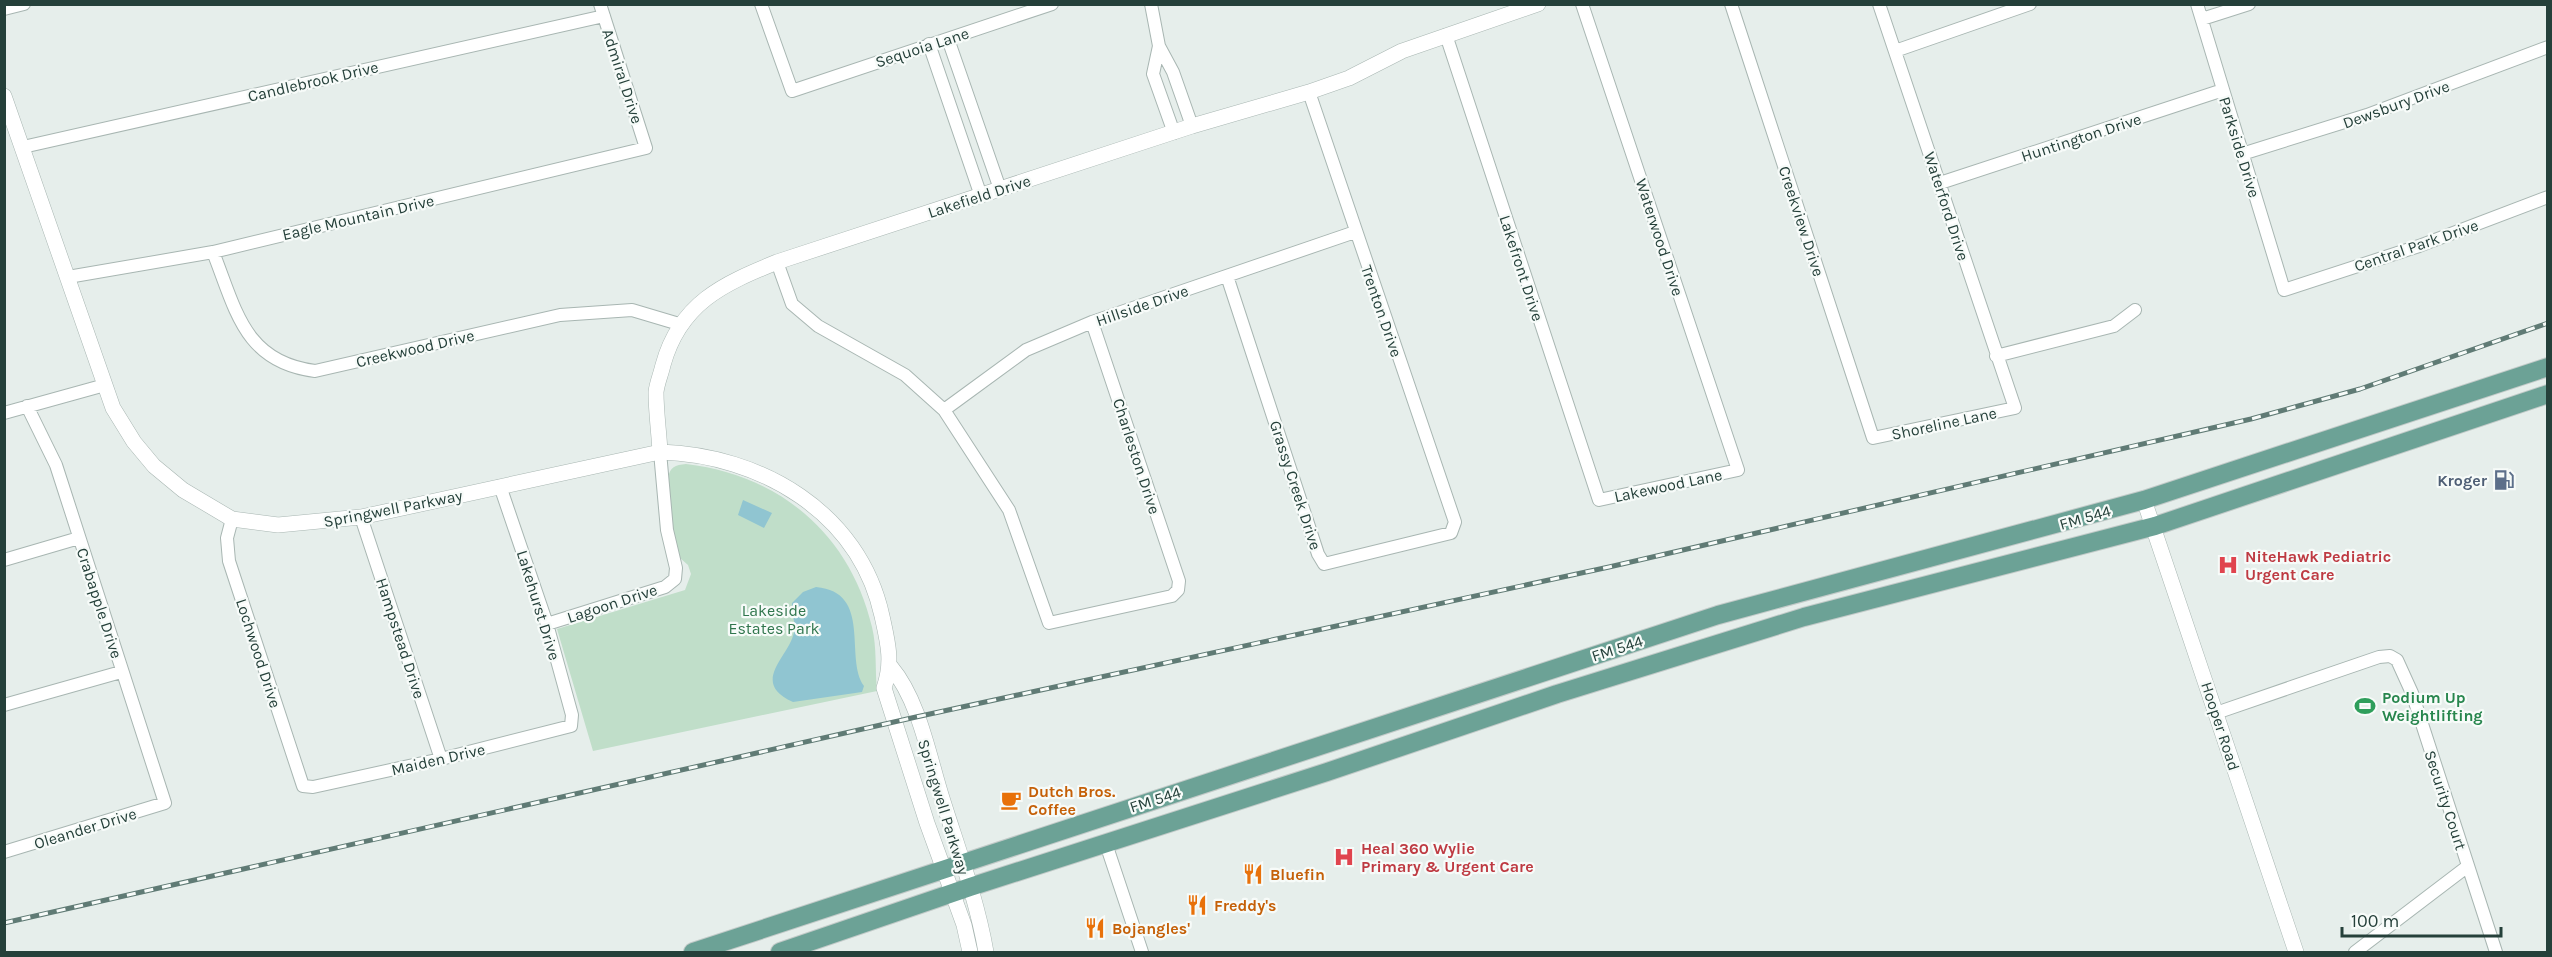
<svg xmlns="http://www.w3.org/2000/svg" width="2552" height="957" viewBox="0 0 2552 957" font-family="Karla,sans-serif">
  <rect width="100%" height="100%" fill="#e6eeeb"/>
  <path fill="#c0dec9" d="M686,464C780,475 850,534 872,627C877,647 875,671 877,691L593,751L557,629L685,590L691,574L688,565L680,558L672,526L668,478C670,467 675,465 686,464Z"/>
  <path fill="#90c5d1" d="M743,500L772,513L764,528L738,515Z
    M816,587C873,592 844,658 864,686L862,692L793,702C751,683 786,659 793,636C797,624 791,614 792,603L803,592Z"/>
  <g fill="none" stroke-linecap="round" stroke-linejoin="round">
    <g stroke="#a8b6b2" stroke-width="14">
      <path id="minor" d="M761,4L792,91L1052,4
        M1151,4L1159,46
        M1731,4L1873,438L2015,408L1879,4
        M2197,4L2284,290L2419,246L2548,197
        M4,9L24,4
        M2202,19L2249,4
        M1446,35L1599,500L1738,470L1582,4
        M948,39L1000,189
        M929,44L981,196
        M1895,51L2030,4
        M1174,133L1153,74L1159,46L1173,72L1192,126
        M23,147L604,16
        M2242,154L2367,115L2548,47
        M1940,183L2223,90
        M213,252C236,310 244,362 315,371L560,315L632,310L679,324
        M777,262L792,304L818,326L905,375L944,410L1009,510L1049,623L1172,596L1178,590L1179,581L1092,322
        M1227,276L1318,554L1324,564L1451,533L1455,522L1309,92
        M68,277L213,252L646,148L600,4
        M1996,356L2114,326L2135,310
        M944,410L1026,350L1092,322L1355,232
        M4,413L105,385
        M361,517L441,759
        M232,519L227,538L229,561L303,786L313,787L441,759L571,726L572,715L547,624L500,486
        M4,560L79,538
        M547,624L665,587L675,579L676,568L667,530L660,452
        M4,705L121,672
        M2216,713L2379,657L2390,656L2397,660L2412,693L2496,952
        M1106,844L1142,952
        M4,852L165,803L56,465L27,406
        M2355,952L2468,866"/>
    </g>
    <g stroke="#a8b6b2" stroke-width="16">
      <path id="tertiary" d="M4,96L113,408L134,442L154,466L183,490L232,519L278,525L361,517L660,452C761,455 859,512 882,616C888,643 893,662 884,688L927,823L964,925L970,952
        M660,452C659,432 656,412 656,392C657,383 661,374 663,365C680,303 723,284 777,262L1192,126L1309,92L1349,78L1402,51L1538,4
        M2144,500L2296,952
        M891,667C919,700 929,757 942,798C958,849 977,900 986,952"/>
    </g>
    <g stroke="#c2cac8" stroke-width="20">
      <path id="primary" d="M693,952L1718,615L2144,500L2548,367
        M780,952L970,887L1327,772L1557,694L1804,617L2155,526L2548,394"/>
    </g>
    <use href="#minor" stroke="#fff" stroke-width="12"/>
    <use href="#tertiary" stroke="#fff" stroke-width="15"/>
    <use href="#primary" stroke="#6ca296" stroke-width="18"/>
    <g stroke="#607b75" stroke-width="5">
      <path id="rail" d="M4,923L916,717L1609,567L2251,419L2360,389L2548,323"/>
    </g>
    <use href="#rail" stroke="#f7fbf9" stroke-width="3" stroke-dasharray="9" stroke-linecap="butt"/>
  </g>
  <defs>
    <g id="fuel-bare" transform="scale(1.62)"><path d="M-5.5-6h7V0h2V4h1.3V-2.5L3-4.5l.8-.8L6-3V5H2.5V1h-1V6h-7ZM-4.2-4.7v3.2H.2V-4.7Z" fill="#5c6f8a" stroke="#f7fbf9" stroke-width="2.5" paint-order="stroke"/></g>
    <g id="hospital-bare" transform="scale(1.62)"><path d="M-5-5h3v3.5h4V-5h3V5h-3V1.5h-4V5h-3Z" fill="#e0444e" stroke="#f7fbf9" stroke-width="2.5" paint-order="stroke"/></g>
    <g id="stadium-bare" transform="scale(1.62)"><path d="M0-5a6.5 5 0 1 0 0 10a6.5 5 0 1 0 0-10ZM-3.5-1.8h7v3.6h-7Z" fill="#2e9e5b" stroke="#f7fbf9" stroke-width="2.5" paint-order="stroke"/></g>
    <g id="cafe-bare" transform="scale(1.62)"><path d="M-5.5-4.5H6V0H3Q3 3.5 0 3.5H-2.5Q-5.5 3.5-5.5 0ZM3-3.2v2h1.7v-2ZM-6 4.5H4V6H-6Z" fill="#e8710a" stroke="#f7fbf9" stroke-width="2.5" paint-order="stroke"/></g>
    <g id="restaurant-bare" transform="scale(1.62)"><path d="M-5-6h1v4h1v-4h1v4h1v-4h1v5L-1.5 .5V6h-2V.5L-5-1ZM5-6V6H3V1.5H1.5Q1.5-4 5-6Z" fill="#e8710a" stroke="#f7fbf9" stroke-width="2.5" paint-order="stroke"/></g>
  </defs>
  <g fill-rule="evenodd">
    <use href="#fuel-bare" x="2504" y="480"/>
    <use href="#hospital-bare" x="2228" y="565"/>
    <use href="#stadium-bare" x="2365" y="706"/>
    <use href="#cafe-bare" x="1011" y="800"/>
    <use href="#hospital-bare" x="1344" y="857"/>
    <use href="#restaurant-bare" x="1253" y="874"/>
    <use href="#restaurant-bare" x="1197" y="905"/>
    <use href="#restaurant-bare" x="1095" y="928"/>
  </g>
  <g text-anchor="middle" stroke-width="4.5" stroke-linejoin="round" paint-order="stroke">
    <g font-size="16" fill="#25403a" stroke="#f7fbf9">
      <text transform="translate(922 47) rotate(-18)" y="6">Sequoia Lane</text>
      <text transform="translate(623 76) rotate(72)" y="6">Admiral Drive</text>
      <text transform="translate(313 81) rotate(-13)" y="6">Candlebrook Drive</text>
      <text transform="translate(2396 104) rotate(-20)" y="6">Dewsbury Drive</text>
      <text transform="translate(2081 137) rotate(-18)" y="6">Huntington Drive</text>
      <text transform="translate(2240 147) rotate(73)" y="6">Parkside Drive</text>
      <text transform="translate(979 196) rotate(-18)" y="6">Lakefield Drive</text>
      <text transform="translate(1947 206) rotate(72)" y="6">Waterford Drive</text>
      <text transform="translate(358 217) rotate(-13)" y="6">Eagle Mountain Drive</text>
      <text transform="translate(1802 221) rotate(72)" y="6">Creekview Drive</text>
      <text transform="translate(1660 237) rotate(72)" y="6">Waterwood Drive</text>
      <text transform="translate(2416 245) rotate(-19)" y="6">Central Park Drive</text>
      <text transform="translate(1522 268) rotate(72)" y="6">Lakefront Drive</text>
      <text transform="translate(1142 305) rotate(-19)" y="6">Hillside Drive</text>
      <text transform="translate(1382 311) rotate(71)" y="6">Trenton Drive</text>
      <text transform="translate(415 348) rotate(-13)" y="6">Creekwood Drive</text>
      <text transform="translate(1944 423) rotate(-12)" y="6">Shoreline Lane</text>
      <text transform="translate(1137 456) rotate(72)" y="6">Charleston Drive</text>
      <text transform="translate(1296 485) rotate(72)" y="6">Grassy Creek Drive</text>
      <text transform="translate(1668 485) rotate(-12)" y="6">Lakewood Lane</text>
      <text transform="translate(393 508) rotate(-11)" y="6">Springwell Parkway</text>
      <text transform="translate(2085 517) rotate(-16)" y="6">FM 544</text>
      <text transform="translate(100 603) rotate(72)" y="6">Crabapple Drive</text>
      <text transform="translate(612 603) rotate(-18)" y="6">Lagoon Drive</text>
      <text transform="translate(539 605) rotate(73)" y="6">Lakehurst Drive</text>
      <text transform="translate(401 638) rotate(72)" y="6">Hampstead Drive</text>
      <text transform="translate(1617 648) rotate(-18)" y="6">FM 544</text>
      <text transform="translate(259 653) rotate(72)" y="6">Lochwood Drive</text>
      <text transform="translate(2221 726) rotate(72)" y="6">Hooper Road</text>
      <text transform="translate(438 759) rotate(-13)" y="6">Maiden Drive</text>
      <text transform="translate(1155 799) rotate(-18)" y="6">FM 544</text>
      <text transform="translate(2446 800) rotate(72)" y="6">Security Court</text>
      <text transform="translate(944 807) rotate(73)" y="6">Springwell Parkway</text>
      <text transform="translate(85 828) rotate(-17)" y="6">Oleander Drive</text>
    </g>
    <g font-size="16" font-weight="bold" fill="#4e5e75" stroke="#f7fbf9" text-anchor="end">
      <text x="2487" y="486">Kroger</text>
    </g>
    <g font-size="16" font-weight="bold" fill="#be3a42" stroke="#f7fbf9" text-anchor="start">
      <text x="2245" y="562">NiteHawk Pediatric<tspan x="2245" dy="18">Urgent Care</tspan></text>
      <text x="1361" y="854">Heal 360 Wylie<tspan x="1361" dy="18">Primary &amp; Urgent Care</tspan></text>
    </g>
    <g font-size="16" fill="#30764d" stroke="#f7fbf9">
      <text x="774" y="616">Lakeside<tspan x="774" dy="18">Estates Park</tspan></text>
    </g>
    <g font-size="16" font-weight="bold" fill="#27864d" stroke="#f7fbf9" text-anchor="start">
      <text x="2382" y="703">Podium Up<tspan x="2382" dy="18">Weightlifting</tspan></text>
    </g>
    <g font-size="16" font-weight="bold" fill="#c56008" stroke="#f7fbf9" text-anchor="start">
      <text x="1028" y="797">Dutch Bros.<tspan x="1028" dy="18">Coffee</tspan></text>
      <text x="1270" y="880">Bluefin</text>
      <text x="1214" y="911">Freddy's</text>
      <text x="1112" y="934">Bojangles'</text>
    </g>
  </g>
  <rect width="2552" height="957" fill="none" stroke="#25403a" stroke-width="12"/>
  <path d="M2342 927v9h159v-9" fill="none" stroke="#25403a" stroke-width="3"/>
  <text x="2351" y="927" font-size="18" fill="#25403a" stroke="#f7fbf9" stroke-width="4.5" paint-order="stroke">100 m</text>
</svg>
